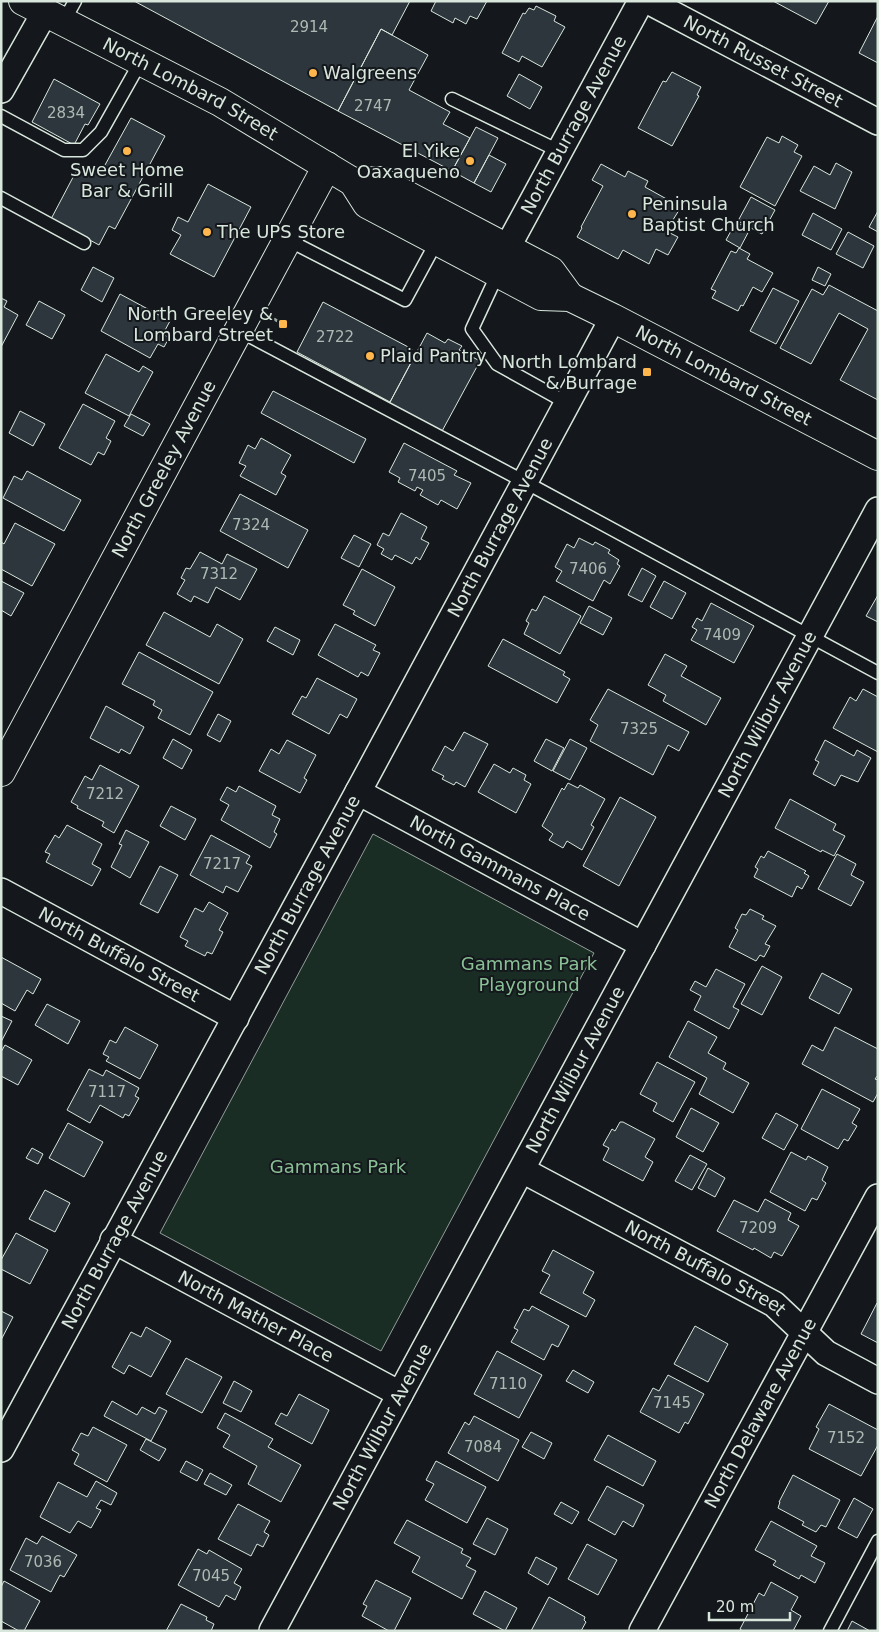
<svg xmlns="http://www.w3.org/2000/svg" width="879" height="1632" viewBox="0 0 879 1632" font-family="'DejaVu Sans',sans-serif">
  <rect width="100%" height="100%" fill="#14181c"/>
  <path fill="#1a2d24" stroke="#939e99" d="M373,834L594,953L381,1351L160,1233Z"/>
  <path fill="#2c363c" stroke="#d8e6dc" d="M134,1H410L392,35L381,29L338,111Z
    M436,1H487L477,19L470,16L466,24L455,18L453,23L431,11Z
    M773,1H829L816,24Z
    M536,6L556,16L554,21L565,27L542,67L522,56L519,62L502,53L523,13L525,14L529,8L534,10Z
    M878,16V63L859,53Z
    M381,29L428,55L409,90L450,112L443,124L470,138L452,171L338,111Z
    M672,72L701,87L697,95L699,96L672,146L638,128L663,81L666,82Z
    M519,74L542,87L530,109L507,96Z
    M54,79L100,104L88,125L85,124L74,145L32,122Z
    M131,118L165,136L115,229L109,226L99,245L51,219L80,164L100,174Z
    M476,127L498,138L474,183L452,171Z
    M782,136L798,145L794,152L802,156L775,206L740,187L767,137L779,143Z
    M489,155L506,164L491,192L474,183Z
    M836,163L852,172L835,209L800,191L814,166L830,175Z
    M601,164L625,177L628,171L648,181L645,187L681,207L666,231L678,237L668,255L656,249L649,264L623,250L618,259L577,237L582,228L581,227L603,186L592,180Z
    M208,184L251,207L214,277L170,254L181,235L172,230L178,217L188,222Z
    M751,197L775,210L762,234L738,221Z
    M878,211V232L869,227Z
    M813,213L842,229L831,250L802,235Z
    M736,222L750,229L740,248L726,240Z
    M848,232L874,246L863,268L836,254Z
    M739,248L750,254L747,259L773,273L762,292L753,287L743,306L741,305L738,311L712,298L716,291L711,289L731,251L736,253Z
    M93,267L114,278L102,302L81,290Z
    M818,267L831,274L825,286L812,280Z
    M829,285L878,311V400L840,380L868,329L839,313L811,364L780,348L812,289L823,295Z
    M773,288L799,301L776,344L750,331Z
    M120,294L170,321L163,334L169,338L164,347L158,344L150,358L101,331Z
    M1,298L7,301L4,307L18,315L1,347Z
    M39,301L65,315L52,339L26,325Z
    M323,302L412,349L410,353L415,355L390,402L297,352Z
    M427,333L445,343L448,339L462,346L459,350L480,361L441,433L389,404Z
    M106,354L139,372L143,366L153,372L129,416L85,393Z
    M273,391L366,439L354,463L261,413Z
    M83,404L115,421L106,438L111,441L104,455L98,452L91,465L59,448Z
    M20,411L45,424L33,446L9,433Z
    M131,414L150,424L143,436L124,426Z
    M261,438L291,455L281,473L286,476L276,495L240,476L246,466L239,463L248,445L255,449Z
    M404,443L457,471L454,475L471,483L457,509L441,500L438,505L420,495L423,490L417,487L415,491L398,482L400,478L389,472Z
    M27,471L81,500L64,531L3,498L14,476L22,480Z
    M240,494L308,530L288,568L220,531Z
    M401,513L427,527L421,539L429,543L420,560L416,557L412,564L395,555L392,560L381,554L384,549L377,545L383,533L389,536Z
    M15,523L55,544L32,586L1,569V542L4,544Z
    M354,535L371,544L359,567L341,558Z
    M579,538L593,545L595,542L610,550L608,553L619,560L617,564L620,566L610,584L604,580L593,601L556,581L562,571L555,567L567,544L574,548Z
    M200,552L222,564L227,554L257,569L240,600L216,587L208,603L194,596L191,602L177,594L185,580L181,578L186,568L190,569Z
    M642,568L656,576L642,602L628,595Z
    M362,569L395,587L375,626L353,614L355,611L343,605Z
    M1,581L24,593L11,616L1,610Z
    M664,581L686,593L672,619L650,607Z
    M878,595V622L866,616Z
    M544,596L581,616L560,654L524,634L529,623L526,621L532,609L536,611Z
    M711,603L754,626L734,663L691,640L697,630L692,627L697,618L702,621Z
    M589,606L612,618L603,635L580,623Z
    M164,612L210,637L217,624L243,639L219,684L146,645Z
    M335,624L376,645L373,650L380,653L368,676L361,672L358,677L318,655Z
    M275,627L300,640L293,655L267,641Z
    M503,639L565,672L563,675L570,679L557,703L488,666Z
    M139,652L213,692L190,735L158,718L162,710L153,705L155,701L122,684Z
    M665,654L687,666L681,676L721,698L706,725L663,701L666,695L648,685Z
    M317,678L357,699L347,718L340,714L329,734L292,714L302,696L306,698Z
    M608,689L689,732L679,751L668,745L653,775L590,741L598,725L590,720Z
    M863,689L878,697V752L833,728L850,697L856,701Z
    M106,706L144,727L130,754L121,749L119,753L90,738Z
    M218,714L231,721L220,742L207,735Z
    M464,732L488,744L465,787L456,782L454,785L442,779L444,776L432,770L445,746L453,751Z
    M173,739L192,750L182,769L163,758Z
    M546,739L564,748L552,771L534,761Z
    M570,739L587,748L570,780L553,771Z
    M287,740L316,755L304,778L307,780L300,793L259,771L271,749L279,754Z
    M825,740L854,756L857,750L871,758L858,782L841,775L835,786L813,774L819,762L815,760Z
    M494,764L510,773L513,768L526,775L524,780L531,784L516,813L478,792Z
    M100,765L139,786L114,833L102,826L104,822L77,808L78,806L71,802L85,776L92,780Z
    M568,783L578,788L580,785L605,799L591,825L594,827L582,850L567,841L563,848L549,840L553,834L542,826L562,788L564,790Z
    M239,786L276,806L272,815L280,819L274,832L277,834L270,848L221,820L229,805L220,800L227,787L236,792Z
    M620,797L656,817L619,886L583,866Z
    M790,799L836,824L833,830L845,836L834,856L822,850L821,852L775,828Z
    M171,806L196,819L185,840L160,826Z
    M67,825L102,844L92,864L101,869L92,886L46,862L50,854L45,852L55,835L59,838Z
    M126,830L149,842L130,878L111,867L122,845L119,844Z
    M211,835L250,856L246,863L252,866L238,892L226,886L223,893L190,875Z
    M768,851L806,871L804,873L809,876L802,889L797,886L792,897L754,877L758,869L755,867L761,856L764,858Z
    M837,854L856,864L851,875L864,882L851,906L818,889Z
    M160,866L178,875L158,913L140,904Z
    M209,902L228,913L219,930L223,932L212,954L207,952L205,956L185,946L188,941L180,937L195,908L203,912Z
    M750,909L764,916L762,919L776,926L765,944L770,946L764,957L760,955L756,961L729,947L738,930L735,928L742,914L746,915Z
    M1,957L41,979L33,994L27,990L15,1011L1,1003Z
    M762,966L782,977L762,1015L741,1004Z
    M716,969L745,984L733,1007L739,1010L729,1029L694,1010L701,996L690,990L695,981L706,987Z
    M822,973L852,989L839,1014L809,998Z
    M47,1004L80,1021L68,1044L35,1025Z
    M1,1016L12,1021L1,1042Z
    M688,1021L717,1037L708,1053L726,1063L723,1069L749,1083L733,1113L699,1094L707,1078L669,1057Z
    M125,1027L158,1045L140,1079L106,1061L109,1057L103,1054L110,1040L116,1043Z
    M835,1027L878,1049V1075L875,1079L878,1080V1093L873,1102L802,1064L812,1045L823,1051Z
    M5,1045L32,1060L18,1085L1,1076V1052Z
    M657,1062L695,1082L673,1122L653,1111L657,1103L640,1094Z
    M89,1069L103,1076L106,1070L139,1088L135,1096L139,1098L129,1116L125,1114L123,1118L100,1105L90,1123L67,1110Z
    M822,1089L860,1109L852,1123L857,1126L848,1141L844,1139L838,1149L801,1129Z
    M691,1108L719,1123L703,1152L676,1137Z
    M776,1113L798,1125L784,1150L762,1138Z
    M620,1122H623L655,1139L645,1157L653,1162L643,1181L603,1160L609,1148L603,1145L612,1129L615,1131Z
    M68,1123L103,1142L84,1177L49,1158Z
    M32,1148L43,1154L38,1164L26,1158Z
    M791,1152L806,1160L808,1156L828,1167L822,1180L826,1183L817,1200L812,1198L805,1211L770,1192Z
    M690,1155L707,1164L692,1190L675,1181Z
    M708,1168L725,1178L715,1197L698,1188Z
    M45,1190L70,1203L55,1232L29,1219Z
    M765,1199L791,1213L788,1220L799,1226L782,1256L774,1252L771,1258L754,1248L753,1250L717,1231L734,1200L758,1212Z
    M16,1233L48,1250L30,1284L1,1269V1260Z
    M553,1250L594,1272L583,1293L595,1300L586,1317L540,1293L550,1275L542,1271Z
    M877,1303H878V1343L861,1334Z
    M532,1306L569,1326L558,1347L552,1344L544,1360L511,1342L518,1330L514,1328L524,1309L529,1311Z
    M1,1311L13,1317L1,1340Z
    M695,1326L728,1344L708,1382L674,1364Z
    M146,1327L171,1341L151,1377L129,1365L124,1374L112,1367L131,1332L141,1337Z
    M497,1351L542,1375L519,1418L474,1394Z
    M186,1358L222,1377L202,1413L166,1394Z
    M573,1370L594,1382L588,1393L566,1381Z
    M668,1375L704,1394L688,1424L685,1422L679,1433L640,1412L653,1388L659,1391Z
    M234,1381L252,1391L241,1412L223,1403Z
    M299,1394L329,1410L312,1444L275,1424L281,1413L287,1416Z
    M112,1401L137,1415L142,1407L155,1414L159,1407L167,1411L151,1441L104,1416Z
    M829,1404L878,1430V1445L861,1476L809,1449L819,1429L816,1427Z
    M225,1413L273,1439L268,1447L301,1465L281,1502L248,1484L257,1466L223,1447L230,1435L217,1428Z
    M474,1416L519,1440L498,1481L448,1453L465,1422L469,1425Z
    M93,1427L127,1445L107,1482L74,1464L79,1454L72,1450L81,1433L88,1436Z
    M531,1432L552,1443L544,1459L522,1447Z
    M608,1435L656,1461L643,1486L594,1460Z
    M146,1439L166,1449L159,1461L140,1450Z
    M186,1461L203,1470L197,1481L180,1472Z
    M436,1461L486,1487L467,1523L425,1500L434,1484L426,1480Z
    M210,1473L232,1485L226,1495L204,1484Z
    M793,1475L840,1500L826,1527L821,1525L816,1532L802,1525L804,1522L778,1508L780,1502H779Z
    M96,1481L117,1493L111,1505L101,1500L96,1508L101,1510L91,1528L78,1521L70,1533L40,1517L58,1482L87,1497Z
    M607,1486L644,1505L633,1527L623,1521L615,1535L588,1520Z
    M854,1498L873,1509L857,1538L838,1528Z
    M561,1502L579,1512L572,1524L554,1514Z
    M238,1504L270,1521L264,1532L269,1535L263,1547L257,1544L251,1556L218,1539Z
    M487,1518L508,1529L495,1555L473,1544Z
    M407,1520L463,1549L461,1553L471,1558L466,1566L476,1571L462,1599L412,1572L420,1557L394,1543Z
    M771,1521L817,1546L811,1556L825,1563L815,1583L801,1575L799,1579L773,1565L776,1561L755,1550Z
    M42,1536L77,1555L64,1577L60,1575L51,1592L10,1570L26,1538L37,1544Z
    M587,1544L617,1560L598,1595L568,1579Z
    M198,1549L207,1554L209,1550L242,1569L234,1583L241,1587L235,1600L226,1595L219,1607L178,1585Z
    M536,1557L557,1568L548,1585L528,1573Z
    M376,1580L411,1598L394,1631H389L362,1616L367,1606L363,1604Z
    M4,1581L40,1601L24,1631H19L1,1621V1587Z
    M771,1582L798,1597L791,1610L801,1616L793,1631H743L740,1629L759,1593L764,1596Z
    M485,1591L517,1608L505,1631L473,1614Z
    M549,1597L585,1617L584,1620L586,1622L581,1631H531Z
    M181,1604L207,1617L206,1620L214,1624L211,1631H166Z
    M852,1621L870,1631H847Z"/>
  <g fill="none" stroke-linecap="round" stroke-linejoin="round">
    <g stroke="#d8e6dc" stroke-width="15">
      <path id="lane" d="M64,21L75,1
        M452,99L559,151
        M1,116L64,150H83L101,132L141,61
        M1,198L84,243
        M288,240L405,300L437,241
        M498,273L472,329L497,364L567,403
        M240,331L525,482L878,673
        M830,1631L878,1541"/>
    </g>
    <g stroke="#d8e6dc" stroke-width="28">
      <g id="street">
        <path id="s1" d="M648,1L878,122"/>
        <path d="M1,90L45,12"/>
        <path id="s2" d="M507,248L641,1"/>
        <path id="s3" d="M358,792L643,945"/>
        <path id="s4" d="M1,891L236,1018"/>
        <path id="s5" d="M522,1170L774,1304L826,1353L878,1381"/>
        <path id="s6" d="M113,1240L400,1394"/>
        <path id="s7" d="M1,1449L358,792L613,318"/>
        <path id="s8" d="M272,1631L878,510"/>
        <path id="s9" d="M642,1631L878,1197"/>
      </g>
    </g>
    <g stroke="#d8e6dc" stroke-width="30">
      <g id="secondary">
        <path id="s10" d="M1,772L327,166"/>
      </g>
    </g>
    <g stroke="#d8e6dc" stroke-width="30">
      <g id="primary">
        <path id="s11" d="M23,1L220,102L353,182L367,204L541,296L570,297L613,318L878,456"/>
        <path d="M353,182L380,181L450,218L551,271L570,297"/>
      </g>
    </g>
    <path stroke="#9da8a2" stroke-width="3" stroke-dasharray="4 2.5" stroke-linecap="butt" d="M274,319L283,324"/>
    <use href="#lane" stroke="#14181c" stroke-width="12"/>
    <use href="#street" stroke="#14181c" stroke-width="25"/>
    <use href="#secondary" stroke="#14181c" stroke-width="28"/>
    <use href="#primary" stroke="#14181c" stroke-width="28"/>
  </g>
  <g fill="#ffb74d" stroke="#14181c" stroke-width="2">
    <circle cx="313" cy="73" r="5"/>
    <circle cx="127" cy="151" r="5"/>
    <circle cx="470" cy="161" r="5"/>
    <circle cx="632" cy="214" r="5"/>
    <circle cx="207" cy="232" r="5"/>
    <rect x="278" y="319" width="10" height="10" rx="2.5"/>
    <circle cx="370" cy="356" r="5"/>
    <rect x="642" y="367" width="10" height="10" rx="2.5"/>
  </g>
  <g text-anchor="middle" stroke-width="4" stroke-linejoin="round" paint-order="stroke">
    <g font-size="15" fill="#adbab4">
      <text x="309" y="32">2914</text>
      <text x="373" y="111">2747</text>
      <text x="66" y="118">2834</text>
      <text x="335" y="342">2722</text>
      <text x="427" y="481">7405</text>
      <text x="251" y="530">7324</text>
      <text x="588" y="574">7406</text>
      <text x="219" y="579">7312</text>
      <text x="722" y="640">7409</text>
      <text x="639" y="734">7325</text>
      <text x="105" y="799">7212</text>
      <text x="222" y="869">7217</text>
      <text x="107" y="1097">7117</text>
      <text x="758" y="1233">7209</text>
      <text x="508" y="1389">7110</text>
      <text x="672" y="1408">7145</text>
      <text x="846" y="1443">7152</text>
      <text x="483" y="1452">7084</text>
      <text x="43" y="1567">7036</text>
      <text x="211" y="1581">7045</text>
    </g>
    <g font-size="18" fill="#d8e6dc" stroke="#14181c">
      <text dy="6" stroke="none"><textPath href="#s1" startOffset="130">North Russet Street</textPath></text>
      <text dy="6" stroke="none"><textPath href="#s11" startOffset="189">North Lombard Street</textPath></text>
      <text dy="6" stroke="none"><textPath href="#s2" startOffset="140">North Burrage Avenue</textPath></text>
      <text dy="6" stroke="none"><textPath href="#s11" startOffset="801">North Lombard Street</textPath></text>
      <text dy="6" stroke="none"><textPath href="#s10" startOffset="344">North Greeley Avenue</textPath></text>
      <text dy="6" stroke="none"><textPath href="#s7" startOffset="1048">North Burrage Avenue</textPath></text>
      <text dy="6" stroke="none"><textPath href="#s8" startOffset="1042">North Wilbur Avenue</textPath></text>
      <text dy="6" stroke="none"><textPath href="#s3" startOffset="161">North Gammans Place</textPath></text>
      <text dy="6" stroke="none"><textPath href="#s7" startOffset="642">North Burrage Avenue</textPath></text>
      <text dy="6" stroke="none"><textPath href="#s4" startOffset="134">North Buffalo Street</textPath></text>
      <text dy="6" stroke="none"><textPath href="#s8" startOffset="638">North Wilbur Avenue</textPath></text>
      <text dy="6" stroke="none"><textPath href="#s7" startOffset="238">North Burrage Avenue</textPath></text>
      <text dy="6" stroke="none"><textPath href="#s5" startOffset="208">North Buffalo Street</textPath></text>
      <text dy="6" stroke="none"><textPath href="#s6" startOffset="162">North Mather Place</textPath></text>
      <text dy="6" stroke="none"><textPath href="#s9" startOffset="248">North Delaware Avenue</textPath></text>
      <text dy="6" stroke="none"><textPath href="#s8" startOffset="232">North Wilbur Avenue</textPath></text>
    </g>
    <g font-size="18" fill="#d8e6dc" stroke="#14181c" text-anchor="start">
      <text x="323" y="79">Walgreens</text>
      <text x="460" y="157" text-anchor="end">El Yike<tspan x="460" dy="21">Oaxaqueno</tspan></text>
      <text x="127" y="176" text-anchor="middle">Sweet Home<tspan x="127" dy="21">Bar &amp; Grill</tspan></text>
      <text x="642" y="210">Peninsula<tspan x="642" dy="21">Baptist Church</tspan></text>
      <text x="217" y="238">The UPS Store</text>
      <text x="273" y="320" text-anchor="end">North Greeley &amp;<tspan x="273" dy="21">Lombard Street</tspan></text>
      <text x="380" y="362">Plaid Pantry</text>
      <text x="637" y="368" text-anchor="end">North Lombard<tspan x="637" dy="21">&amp; Burrage</tspan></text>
    </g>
    <g font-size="18" fill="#8ac095" stroke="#14181c">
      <text x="529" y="970">Gammans Park<tspan x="529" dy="21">Playground</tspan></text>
      <text x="338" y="1173">Gammans Park</text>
    </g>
  </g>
  <rect width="879" height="1632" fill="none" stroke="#d8e6dc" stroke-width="5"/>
  <path d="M709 1612v8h81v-8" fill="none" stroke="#d8e6dc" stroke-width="2.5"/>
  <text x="716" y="1612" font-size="15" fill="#d8e6dc" stroke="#14181c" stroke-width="4" paint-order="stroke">20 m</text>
</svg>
